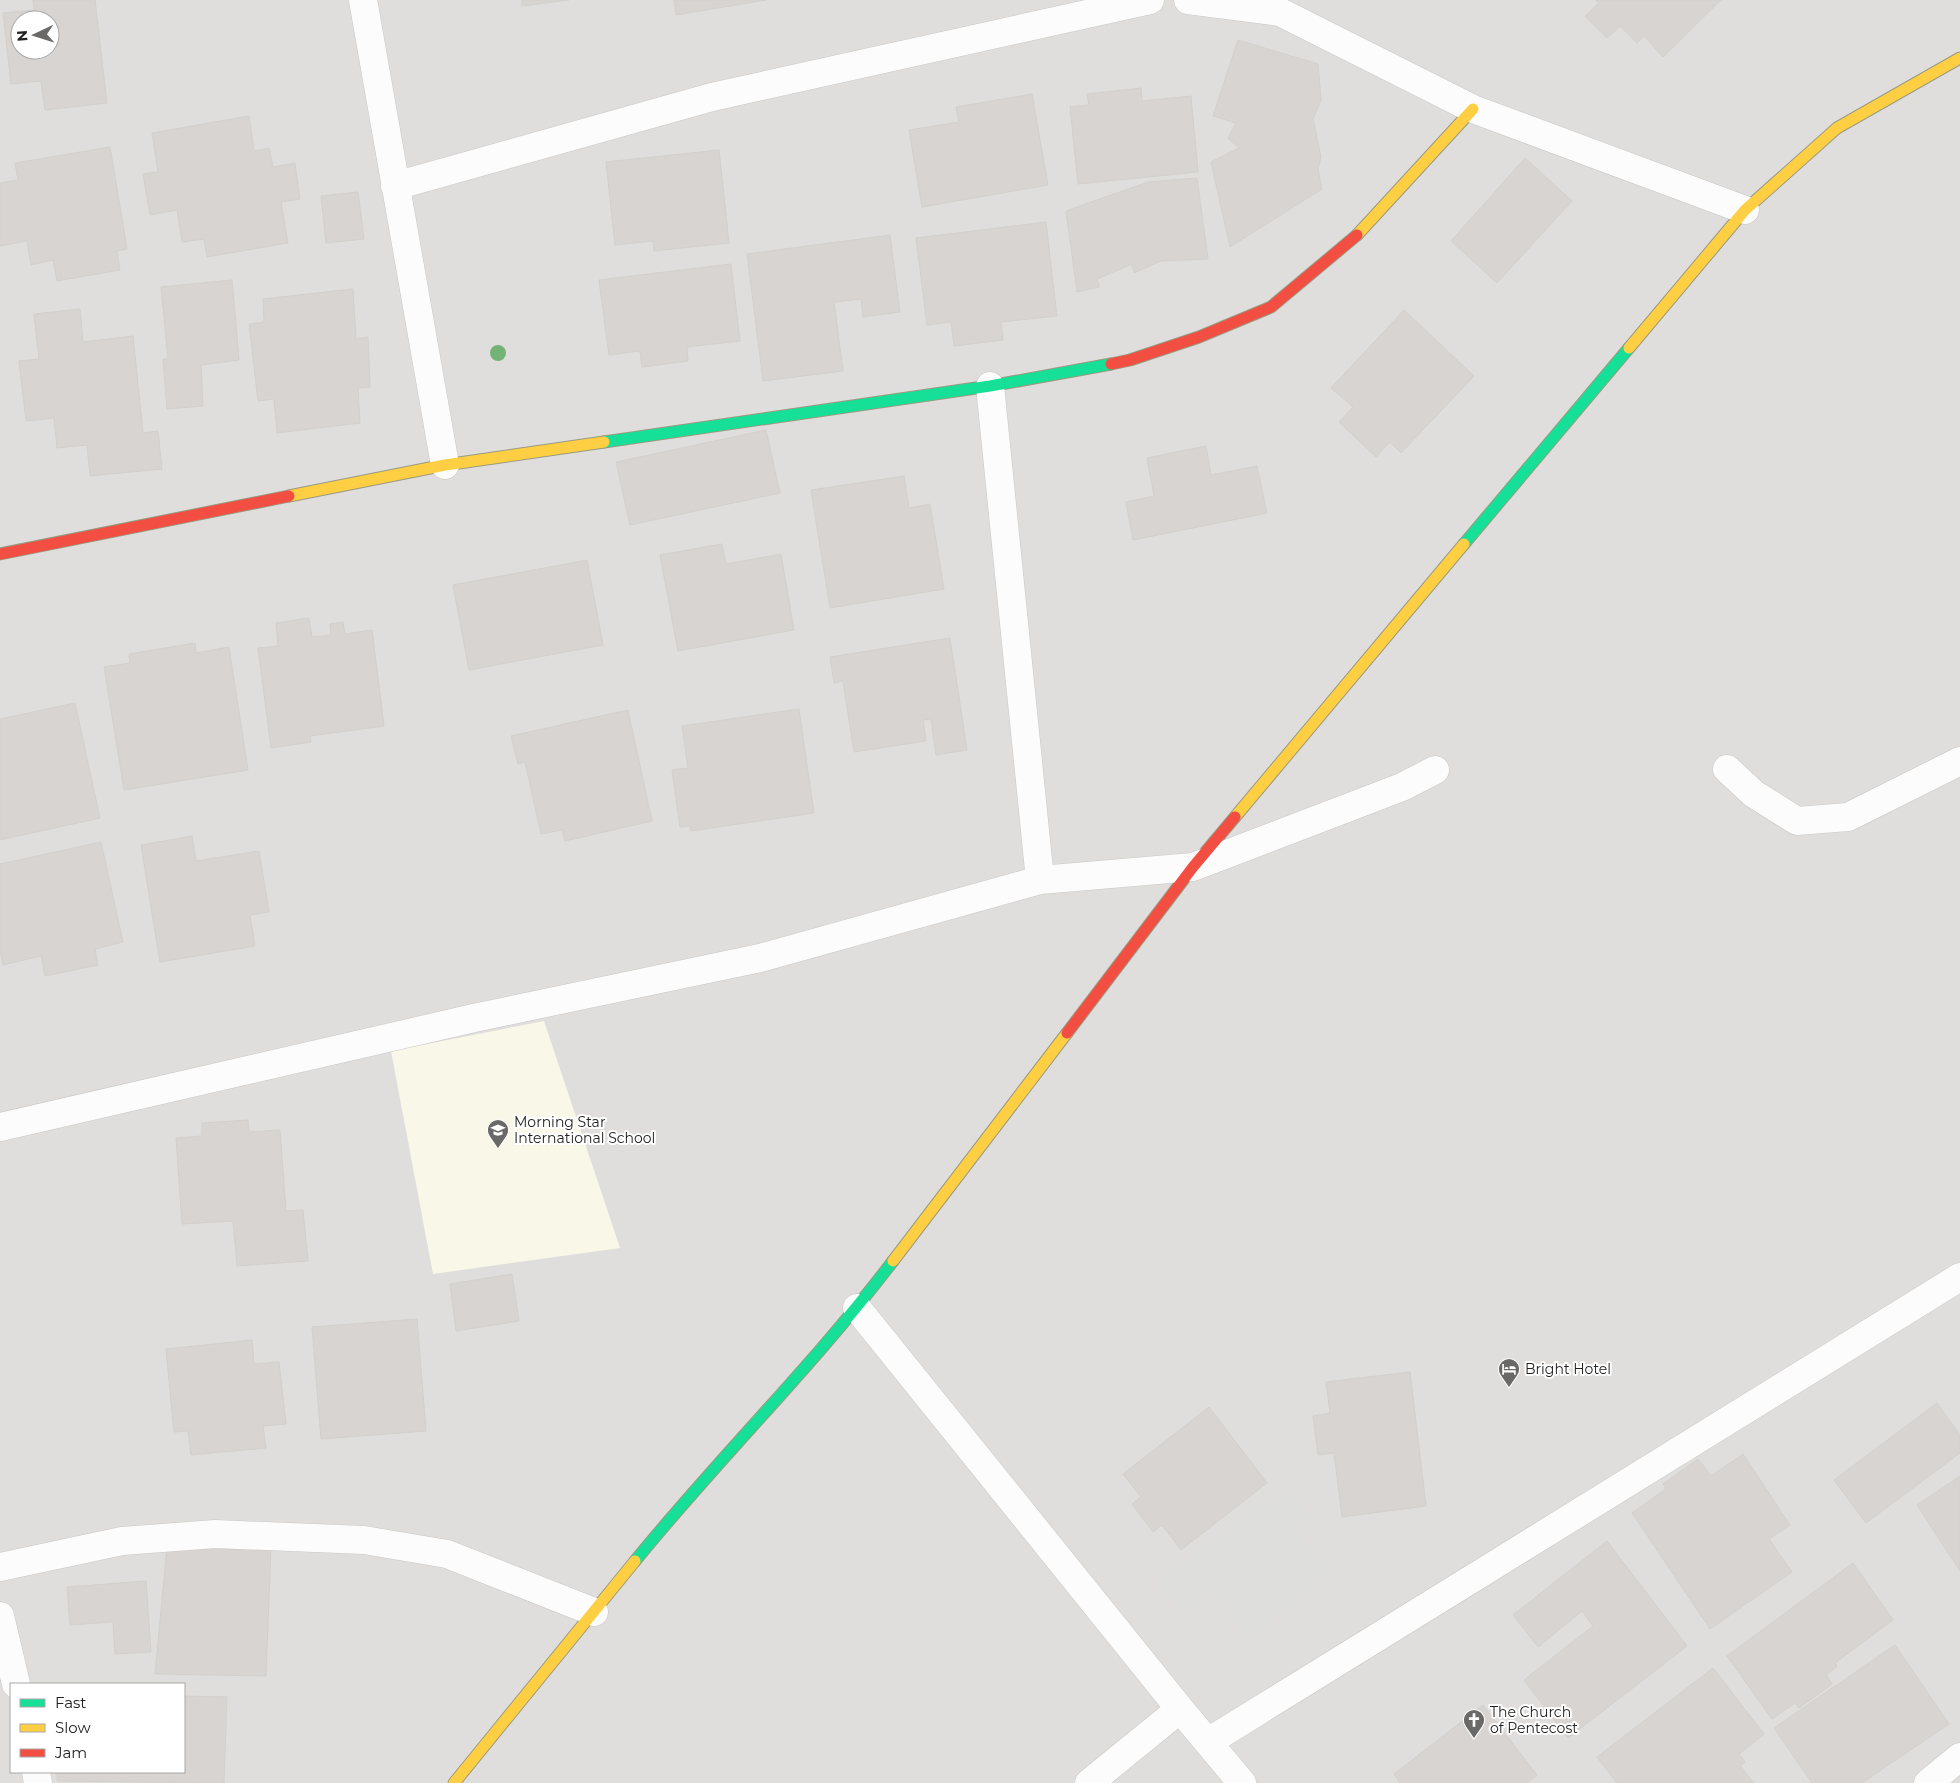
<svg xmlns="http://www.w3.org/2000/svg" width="1960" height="1783" viewBox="0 0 1960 1783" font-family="Montserrat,sans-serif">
  <rect width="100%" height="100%" fill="#f0eeeb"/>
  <path fill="#dfdedc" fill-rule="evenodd" d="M0,0H1960V1783H0ZM20,20H50V50H20ZM11,1684H184V1772H11Z"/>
  <path fill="#f8f7e8" d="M544,1021L620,1248L433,1274L391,1051Z"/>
  <path fill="#dededc" d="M1291,1493L1310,1517L1295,1529L1330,1573L1249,1638L1212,1593L1183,1616L1157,1583L1268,1494L1276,1504Z"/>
  <path fill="#d7d4d2" stroke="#d3d0cc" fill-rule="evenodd" d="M33,0H95L107,103L45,110L41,81L11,84L3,13L34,10ZM20,20H50V50H20Z
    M522,0H569L522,6Z
    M674,0H766L676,15Z
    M1595,0H1721L1663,57L1644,36L1637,43L1620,26L1607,38L1585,16L1599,3Z
    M1238,40L1318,64L1321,100L1313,119L1321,157L1318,169L1322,189L1230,247L1211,162L1239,148L1228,138L1236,123L1213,116Z
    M1141,88L1142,101L1191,96L1198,172L1078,184L1070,107L1089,105L1087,94Z
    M1032,94L1048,185L922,207L909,130L959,122L956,107Z
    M249,116L254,151L269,148L273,167L295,163L300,199L281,202L288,243L207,257L204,239L182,242L177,210L150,215L143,174L158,172L152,133Z
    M110,147L127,249L117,251L120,270L57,281L53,260L31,265L27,241L0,246V183L18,180L15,163Z
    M719,150L729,243L654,251L653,241L615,245L606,162Z
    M1525,158L1572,201L1497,283L1451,241Z
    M1197,178L1208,259L1161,261L1134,273L1132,264L1097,279L1099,287L1077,292L1066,211L1148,182Z
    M358,192L364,239L326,243L321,196Z
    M1046,222L1057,316L1001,322L1003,340L954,346L951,322L927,325L916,238Z
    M890,235L900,312L863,317L861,299L834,302L843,371L763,381L747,254Z
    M731,264L740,341L687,347L688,361L642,367L640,351L609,355L599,280Z
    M232,280L239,360L201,365L203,406L167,409L163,359H168L161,287Z
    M353,289L356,339L368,337L370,387L358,388L360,423L277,433L274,399L258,401L249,324L264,322L263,299Z
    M80,309L83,342L133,336L143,433L158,431L162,469L90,476L87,445L57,448L54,418L26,421L19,361L39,359L34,314Z
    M1404,310L1474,376L1401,453L1390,442L1376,457L1339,422L1353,407L1331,388Z
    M766,430L780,493L630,525L616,462Z
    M1206,446L1211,475L1257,466L1267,513L1133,540L1126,502L1154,496L1147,458Z
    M904,476L909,508L930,504L944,589L830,608L811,490Z
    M722,544L726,564L781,554L794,630L678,651L660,555Z
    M587,560L603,645L469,670L453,585Z
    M309,618L312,637L331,635L330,624L343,622L345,634L372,630L384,726L310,736L311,742L271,748L258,648L278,646L276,623Z
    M950,638L967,750L936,755L931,719L923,720L926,741L854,752L843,681L834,683L830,657Z
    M195,643L196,653L229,647L248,770L124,790L104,667L130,663L129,654Z
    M75,703L100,818L0,840V719Z
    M799,709L814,813L691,831L690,826L680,827L672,770L688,768L682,726Z
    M628,710L652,821L565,841L562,830L541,834L525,762L518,764L511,736Z
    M192,836L196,861L259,851L269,912L250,915L255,946L160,962L141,845Z
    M101,842L123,942L95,949L98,965L45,976L41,956L3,965L0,951V864Z
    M248,1120L249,1132L280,1130L286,1211L303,1210L308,1261L237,1266L233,1221L182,1224L176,1138L202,1136V1123Z
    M512,1274L519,1321L456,1331L450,1284Z
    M417,1319L426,1431L321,1439L312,1327Z
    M252,1340L254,1364L279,1362L286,1424L263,1426L266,1448L191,1455L188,1431L174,1432L166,1349Z
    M1410,1372L1426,1506L1342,1517L1334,1453L1318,1455L1313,1416L1330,1413L1326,1382Z
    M1937,1403L1960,1435V1453L1866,1523L1834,1480Z
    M1209,1407L1267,1483L1181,1550L1162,1525L1153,1532L1132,1504L1141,1497L1123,1474Z
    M1743,1454L1790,1525L1769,1539L1792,1572L1710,1629L1632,1513L1666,1489L1663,1484L1698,1459L1711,1476Z
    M1960,1476V1571L1917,1505Z
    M1607,1541L1687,1646L1568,1738L1524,1680L1593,1626L1582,1611L1538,1647L1513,1615Z
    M167,1546L271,1548L266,1676L155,1674Z
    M1853,1563L1893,1620L1835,1663L1837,1666L1826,1675L1832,1684L1799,1708L1795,1703L1772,1719L1727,1656Z
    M146,1581L151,1652L115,1654L113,1622L70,1625L67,1587Z
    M1895,1645L1949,1724L1862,1783H1812L1774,1728Z
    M1713,1668L1764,1734L1739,1754L1745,1762L1740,1766L1754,1783H1617L1597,1757Z
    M184,1696L227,1697L224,1783L57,1781V1772H184Z
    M1483,1705L1537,1775L1527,1783H1400L1394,1774Z"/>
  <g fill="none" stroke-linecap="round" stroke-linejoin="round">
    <g stroke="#c9c8c7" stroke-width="29">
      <path id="street" d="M363,0L445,465
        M1188,0L1280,12L1473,109L1745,210
        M395,186L712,97L1150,0
        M990,386L1040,880
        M1727,769L1754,794L1797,821L1848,817L1960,761
        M0,1127L474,1018L760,958L1040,880L1193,867L1402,787L1435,770
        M857,1308L1180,1709L1242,1783
        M0,1567L122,1541L215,1534L364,1540L447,1554L594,1612
        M0,1616L16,1684
        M1208,1742L1960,1277
        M36,1772L38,1783
        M1089,1783L1180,1709
        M1928,1783L1960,1757"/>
    </g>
    <g stroke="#999a82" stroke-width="13">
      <path id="fast" d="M604,442L990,386L1111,364
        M1464,544L1629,348
        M635,1561C718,1459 813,1366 893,1261"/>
    </g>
    <g stroke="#999a82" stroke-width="13">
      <path id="slow" d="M1357,235L1473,109
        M1629,348L1745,210L1837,128L1960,58
        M289,496L445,465L604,442
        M1235,817L1464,544
        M893,1261L1067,1033
        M454,1783L635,1561"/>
    </g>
    <g stroke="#999a82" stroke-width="13">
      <path id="jam" d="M1111,364L1130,360L1199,337L1271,307L1357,235
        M0,554L289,496
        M1067,1033L1193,867L1235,817"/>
    </g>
    <use href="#street" stroke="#fdfcfc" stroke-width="28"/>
    <use href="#fast" stroke="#16e098" stroke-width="11"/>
    <use href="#slow" stroke="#ffcf43" stroke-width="11"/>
    <use href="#jam" stroke="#f24e42" stroke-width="11"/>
  </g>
  <circle fill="#73b476" cx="498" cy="353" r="8"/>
  <defs>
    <g id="school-pin" transform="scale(1.125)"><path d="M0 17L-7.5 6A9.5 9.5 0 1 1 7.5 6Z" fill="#6a6968" stroke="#fff"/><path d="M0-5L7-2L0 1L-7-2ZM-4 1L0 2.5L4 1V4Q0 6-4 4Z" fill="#fff"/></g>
    <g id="hotel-pin" transform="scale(1.125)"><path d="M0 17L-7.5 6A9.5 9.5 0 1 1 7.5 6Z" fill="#6a6968" stroke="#fff"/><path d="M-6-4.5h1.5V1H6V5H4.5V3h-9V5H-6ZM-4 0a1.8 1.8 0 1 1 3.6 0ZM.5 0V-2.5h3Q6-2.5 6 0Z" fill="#fff"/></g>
    <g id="church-pin" transform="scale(1.125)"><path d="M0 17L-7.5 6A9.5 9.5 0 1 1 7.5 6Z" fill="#6a6968" stroke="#fff"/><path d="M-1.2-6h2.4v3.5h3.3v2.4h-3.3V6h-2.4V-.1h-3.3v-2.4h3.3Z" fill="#fff"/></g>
  </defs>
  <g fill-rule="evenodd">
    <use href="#school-pin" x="498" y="1130"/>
    <use href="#hotel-pin" x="1509" y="1369"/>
    <use href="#church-pin" x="1474" y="1720"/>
  </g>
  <g text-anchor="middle" stroke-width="4" stroke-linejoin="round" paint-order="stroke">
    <g font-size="14" fill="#222" stroke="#fff" text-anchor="start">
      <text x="514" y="1127">Morning Star<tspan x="514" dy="16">International School</tspan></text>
      <text x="1525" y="1374">Bright Hotel</text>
      <text x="1490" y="1717">The Church<tspan x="1490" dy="16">of Pentecost</tspan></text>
    </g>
  </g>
  <rect x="10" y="1683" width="175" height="90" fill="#ffffff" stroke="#a7a7a7"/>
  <rect x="20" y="1699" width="25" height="8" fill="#16e098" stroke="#a7a7a7"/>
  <text x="55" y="1708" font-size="15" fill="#222222">Fast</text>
  <rect x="20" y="1724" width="25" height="8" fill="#ffcf43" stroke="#a7a7a7"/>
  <text x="55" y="1733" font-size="15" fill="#222222">Slow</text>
  <rect x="20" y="1749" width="25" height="8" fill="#f24e42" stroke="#a7a7a7"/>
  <text x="55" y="1758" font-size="15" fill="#222222">Jam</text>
  <g transform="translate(35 35) rotate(266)"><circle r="24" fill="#ffffff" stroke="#a7a7a7"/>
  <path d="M0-4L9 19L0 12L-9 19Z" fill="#6a6968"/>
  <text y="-8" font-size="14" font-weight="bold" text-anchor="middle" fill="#222222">N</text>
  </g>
</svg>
